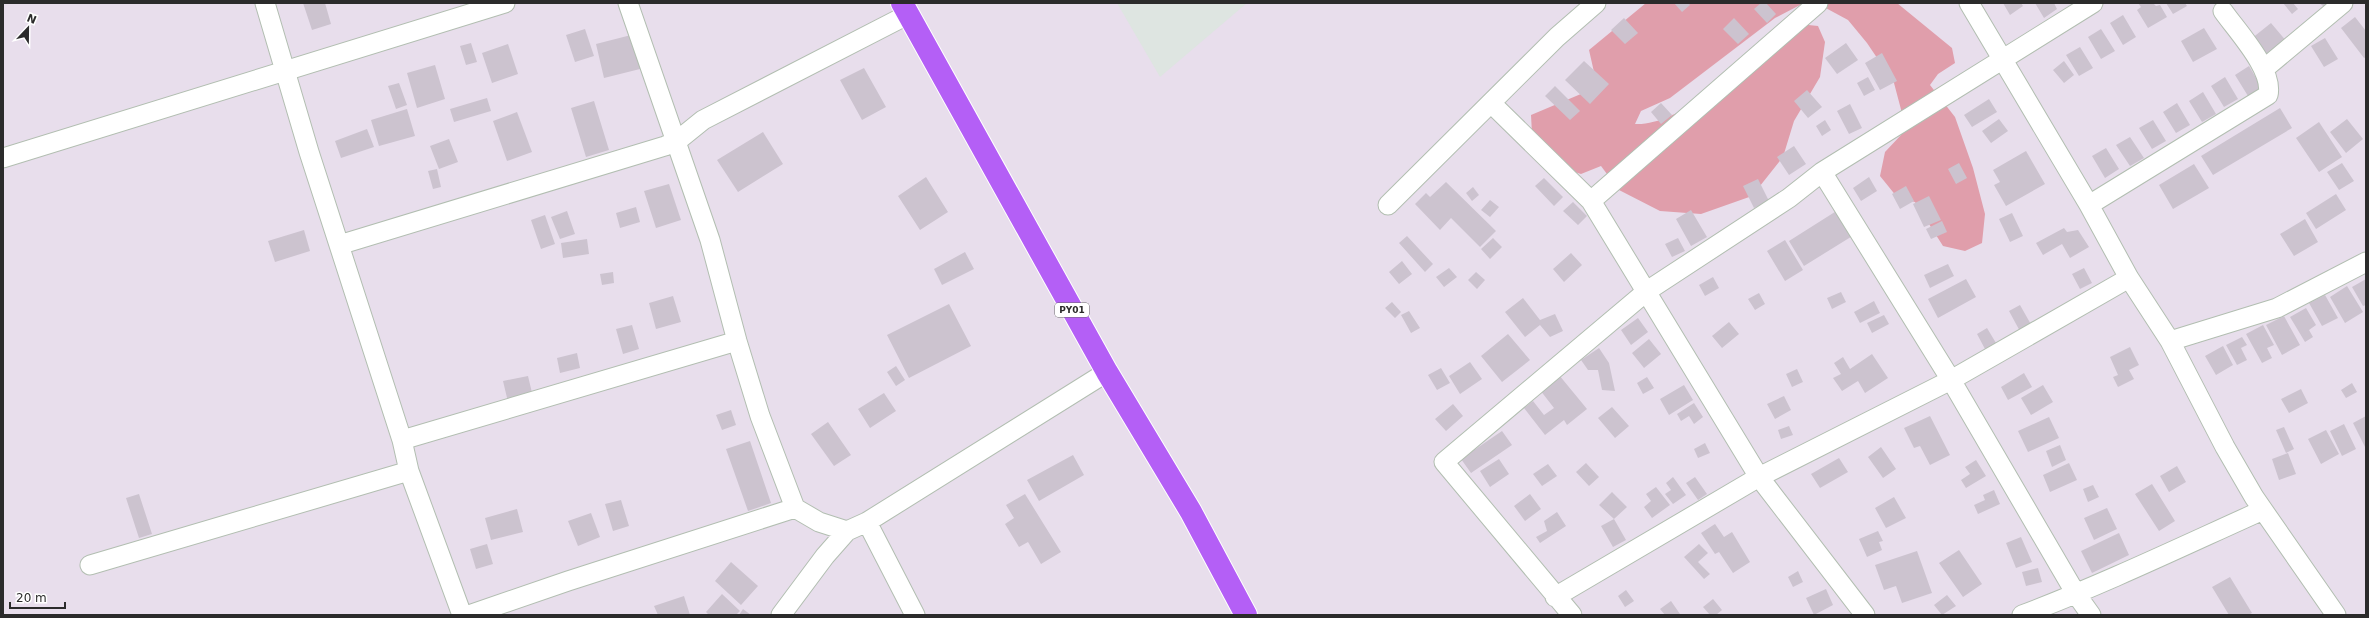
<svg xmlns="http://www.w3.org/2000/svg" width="2369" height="618" viewBox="0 0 2369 618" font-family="'DejaVu Sans',sans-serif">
  <rect width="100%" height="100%" fill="#e8deec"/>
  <path fill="#dee5e1" d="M1117,3H1247L1160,77Z"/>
  <path fill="#e09eab" d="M1646,3H1897L1952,48L1955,63L1938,74L1930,85L1955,117L1973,168L1985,214L1982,243L1965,251L1943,246L1915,202L1897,197L1880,176L1885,152L1901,135L1903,117L1894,83L1867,43L1848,20L1822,6L1800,5L1775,18L1670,98L1641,111L1635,124C1682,127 1762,53 1799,24L1818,26L1825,42L1820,77L1794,121L1783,157L1752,196L1701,214L1660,211L1619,190L1601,166L1581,174L1562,168L1533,152L1531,115L1588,91L1594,72L1589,50Z"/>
  <path fill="#ccc3cf" d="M303,3H325L331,24L312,30Z
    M1674,3H1688L1690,5L1682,12Z
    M1761,3H1766L1776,14L1767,23L1754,9Z
    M2003,3H2021L2023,6L2010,15Z
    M2035,3H2054L2057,9L2044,18Z
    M2138,3H2153L2156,6L2160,5L2167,17L2148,28L2137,10L2141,7Z
    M2166,3H2185L2187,6L2173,14Z
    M2283,3H2293L2298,9L2292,14Z
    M2319,3H2336L2330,11Z
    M2123,15L2136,37L2123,45L2110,23Z
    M2355,17L2366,31V57L2364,58L2341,28Z
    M1624,18L1638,33L1625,44L1611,30Z
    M1734,18L1749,34L1738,44L1723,29Z
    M2271,23L2287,42L2267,58L2251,39Z
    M2204,28L2217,49L2193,62L2181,41Z
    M585,29L594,56L575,62L566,35Z
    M2101,29L2115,51L2101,59L2088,37Z
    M635,34L644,68L604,78L596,44Z
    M2325,38L2338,59L2324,67L2311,46Z
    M471,43L477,62L466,65L460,46Z
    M1846,43L1858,60L1837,74L1825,58Z
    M508,44L518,74L492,83L482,53Z
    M2080,47L2093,68L2079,76L2066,55Z
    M1882,53L1897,81L1880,90L1865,63Z
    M1584,61L1609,84L1590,104L1565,80Z
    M2064,61L2074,75L2064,83L2053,70Z
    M435,65L445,99L417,108L407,73Z
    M2249,66L2262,88L2248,96L2235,75Z
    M864,68L886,107L862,120L840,80Z
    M1868,77L1875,90L1864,96L1857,83Z
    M2225,77L2238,99L2224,107L2211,86Z
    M399,83L407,105L396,109L388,86Z
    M1555,86L1580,111L1570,120L1545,96Z
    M1807,90L1822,107L1808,118L1794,101Z
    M2203,92L2216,114L2202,122L2189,101Z
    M487,98L491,111L454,122L450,109Z
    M1989,99L1997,112L1972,127L1964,115Z
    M594,101L609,150L586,157L571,108Z
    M1661,103L1672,115L1661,124L1651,112Z
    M2177,103L2190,125L2176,133L2163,112Z
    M1850,104L1862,128L1849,134L1837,111Z
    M2280,108L2292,128L2213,175L2201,156Z
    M407,109L415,136L379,146L371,120Z
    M517,112L532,152L507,161L493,121Z
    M1999,119L2008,131L1991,143L1982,131Z
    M2347,119L2363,139L2346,153L2330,132Z
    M1825,120L1831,130L1822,136L1816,126Z
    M2153,120L2166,141L2152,149L2139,128Z
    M2319,122L2342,157L2319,172L2296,138Z
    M367,129L374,147L341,158L335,141Z
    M763,132L783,164L738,192L717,160Z
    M2130,137L2144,158L2130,166L2116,145Z
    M449,139L458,162L439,169L430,146Z
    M1794,146L1806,164L1789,175L1777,157Z
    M2106,148L2119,169L2105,178L2092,156Z
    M2026,151L2045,184L2006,206L1994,185L2000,182L1993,170Z
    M1959,163L1967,178L1956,184L1948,169Z
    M2342,163L2354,181L2339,190L2327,172Z
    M2194,164L2209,188L2173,209L2159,185Z
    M437,169L441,187L433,189L428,171Z
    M926,177L948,212L920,230L898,196Z
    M1869,177L1877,191L1861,201L1853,188Z
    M1544,178L1563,197L1554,206L1535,186Z
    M1758,179L1769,201L1754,208L1743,186Z
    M1446,182L1496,231L1480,247L1451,218L1440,230L1415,204L1426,193L1430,197Z
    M669,184L681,220L656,228L644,191Z
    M1906,186L1914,201L1900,209L1892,194Z
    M1473,187L1479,195L1472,201L1466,193Z
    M2336,194L2346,210L2316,229L2306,213Z
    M1929,196L1941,220L1924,227L1913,204Z
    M1490,200L1499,207L1490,217L1481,210Z
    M1573,202L1587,216L1578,225L1563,211Z
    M636,207L640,222L620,228L616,213Z
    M1691,210L1707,237L1691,246L1676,219Z
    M1838,210L1854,235L1804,266L1789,241Z
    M567,211L575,234L560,239L551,217Z
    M2012,213L2023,236L2010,242L1999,219Z
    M545,215L555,244L541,249L531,220Z
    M2305,219L2318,242L2294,256L2280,234Z
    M1942,221L1947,232L1931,239L1926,229Z
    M2064,228L2067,232L2078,230L2089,247L2070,258L2062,244L2043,255L2036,243Z
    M304,230L310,251L275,262L268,241Z
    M1407,236L1433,264L1425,272L1399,243Z
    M1493,238L1502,247L1490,259L1481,249Z
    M1678,238L1685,251L1672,257L1665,244Z
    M587,239L589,254L563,258L561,243Z
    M1785,240L1803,270L1785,281L1767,251Z
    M965,252L974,269L942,285L934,269Z
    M1571,253L1582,265L1564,282L1553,269Z
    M1402,261L1412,274L1399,284L1389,272Z
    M1948,264L1954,276L1930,288L1924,275Z
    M1449,268L1457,277L1444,287L1436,277Z
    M2084,268L2092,283L2080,289L2072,274Z
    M613,272L614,283L602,285L600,274Z
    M1476,272L1485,280L1477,289L1468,280Z
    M1713,277L1719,288L1705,296L1699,285Z
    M1966,279L1976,297L1938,318L1928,299Z
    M2366,279V305L2363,306L2352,287Z
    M2347,286L2363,312L2345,323L2330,297Z
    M1841,292L1846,302L1832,309L1827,298Z
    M1759,293L1765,304L1755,310L1748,299Z
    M2325,295L2338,318L2322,326L2309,303Z
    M673,296L681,322L656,329L649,303Z
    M1523,298L1540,320L1555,314L1563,331L1550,337L1540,325L1525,337L1505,312Z
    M1874,301L1880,313L1860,323L1854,312Z
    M1392,302L1401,312L1395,318L1385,308Z
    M949,304L971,346L909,378L887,335Z
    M2020,305L2033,328L2022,335L2009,311Z
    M2306,308L2316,325L2309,330L2313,337L2305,342L2290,317Z
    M1409,311L1420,328L1411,333L1401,315Z
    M1884,315L1889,324L1872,333L1867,323Z
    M2284,316L2300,345L2282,355L2266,325Z
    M1638,318L1648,332L1631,345L1621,330Z
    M1729,322L1739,334L1722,348L1712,336Z
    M632,325L639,349L623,354L616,329Z
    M2263,325L2274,345L2267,348L2272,358L2262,363L2246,334Z
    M1987,328L1996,343L1985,349L1977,334Z
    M1508,334L1530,360L1502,382L1481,356Z
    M2242,337L2247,345L2241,348L2247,360L2237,365L2226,345Z
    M1649,339L1661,354L1644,368L1632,353Z
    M2223,346L2233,365L2216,375L2205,356Z
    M2130,347L2139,365L2129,370L2134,379L2118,387L2113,377L2118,375L2110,357Z
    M1599,348L1609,363L1615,391L1602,390L1598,370H1588L1581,360Z
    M577,353L580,368L560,373L557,358Z
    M1872,354L1888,378L1865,393L1858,381L1842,391L1833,378L1841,374L1834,363L1843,357L1850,369Z
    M1470,362L1482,379L1460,394L1449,376Z
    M896,366L905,380L896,386L887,372Z
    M1441,368L1450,383L1437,390L1428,375Z
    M1797,369L1803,382L1792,387L1786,374Z
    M2024,373L2032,387L2008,400L2001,387Z
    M1559,375L1587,409L1567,425L1564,420L1545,435L1524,408L1533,401L1544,415L1554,408L1540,390Z
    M528,376L533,397L508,402L503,381Z
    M1647,377L1654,388L1643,394L1637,383Z
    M2352,383L2357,392L2346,398L2341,390Z
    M1684,385L1693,400L1669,415L1660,399Z
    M2043,385L2053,402L2031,415L2021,398Z
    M2301,389L2308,403L2289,413L2281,399Z
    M884,393L896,411L870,428L858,409Z
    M1784,396L1791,410L1775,419L1767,404Z
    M1694,403L1703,417L1694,424L1689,416L1681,421L1677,414Z
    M1453,404L1463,416L1446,431L1435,419Z
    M1612,407L1629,426L1615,438L1598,418Z
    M731,410L736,425L722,430L716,415Z
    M1930,416L1950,455L1930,465L1920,446L1914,448L1904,428Z
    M2366,416V449L2353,423Z
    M2049,417L2059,438L2028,452L2018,431Z
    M828,422L851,455L834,466L811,434Z
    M2344,424L2356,449L2342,456L2330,431Z
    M1789,426L1793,435L1781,439L1778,430Z
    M2284,427L2294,449L2286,453L2276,430Z
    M2326,430L2339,454L2321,464L2308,439Z
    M1502,431L1512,445L1471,473L1461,459Z
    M750,441L771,503L748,511L726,449Z
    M1705,443L1710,453L1698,458L1694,449Z
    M2060,445L2066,460L2052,467L2046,451Z
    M1881,447L1896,469L1883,478L1868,457Z
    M2288,453L2296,474L2279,480L2272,459Z
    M1073,455L1084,475L1039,501L1027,480Z
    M1839,458L1848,472L1820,488L1811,474Z
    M1499,459L1509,474L1490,487L1480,471Z
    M1976,460L1986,476L1966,488L1961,480L1970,474L1965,467Z
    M1586,463L1599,477L1589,486L1576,472Z
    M2069,463L2077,480L2050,492L2043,475Z
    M1548,464L1557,476L1542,486L1533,474Z
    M2177,466L2186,482L2169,492L2160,476Z
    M1673,477L1686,495L1673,504L1665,494L1671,490L1666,483Z
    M1695,477L1707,494L1698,500L1686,483Z
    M2152,484L2175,521L2159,531L2135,494Z
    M2093,485L2099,497L2088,502L2083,489Z
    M1656,487L1670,505L1652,518L1644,507L1651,501L1646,494Z
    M1994,490L2000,504L1978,514L1974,505L1985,500L1983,495Z
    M1612,492L1627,507L1614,519L1599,505Z
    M139,494L152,534L139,538L126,498Z
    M1025,494L1061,552L1041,564L1028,542L1019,547L1005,524L1014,518L1006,505Z
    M1530,494L1541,509L1525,521L1514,506Z
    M1894,497L1906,518L1886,528L1875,508Z
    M621,500L629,526L613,531L605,504Z
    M2107,508L2117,529L2094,540L2084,518Z
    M517,509L523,532L491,540L485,518Z
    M1557,512L1566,526L1540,543L1536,537L1547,531L1544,521Z
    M591,513L600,537L578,546L568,521Z
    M1614,519L1626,540L1613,547L1601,526Z
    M1715,524L1724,537L1732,532L1750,562L1733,573L1719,552L1715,554L1701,533Z
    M1878,531L1883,541L1879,542L1882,550L1867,557L1859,539Z
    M2119,533L2129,555L2092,573L2081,551Z
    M2021,537L2032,562L2016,568L2006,543Z
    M487,544L493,564L476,569L470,549Z
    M1699,544L1708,553L1698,562L1710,574L1704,579L1684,557Z
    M1959,550L1982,584L1963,597L1939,563Z
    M1917,551L1932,593L1902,603L1896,586L1884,590L1875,565Z
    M731,562L758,586L741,605L715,581Z
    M2038,568L2042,582L2026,586L2022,572Z
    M1798,571L1803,582L1793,587L1788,577Z
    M2230,577L2252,613L2248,615H2229L2212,587Z
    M1826,589L1833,605L1814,615L1806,598Z
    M1626,590L1634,601L1625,607L1618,596Z
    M722,594L740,611L736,615H709L706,612Z
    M1947,595L1956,606L1942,615L1934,605Z
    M684,596L690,615H658L654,606Z
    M1713,599L1722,610L1716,615H1710L1703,607Z
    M1671,601L1680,614L1678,615H1665L1660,609Z
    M743,609L751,615H739Z"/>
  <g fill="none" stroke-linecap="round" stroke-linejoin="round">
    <g stroke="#b2beb1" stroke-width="21">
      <path id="minor" d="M265,3L309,152L402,440L409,471L462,615
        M628,3L710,240L737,341L760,416L795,508L819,522L847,531L867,522L1107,372
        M1969,3L2089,205L2129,278L2170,341L2225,447L2254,497L2336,615
        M2264,69L2343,3
        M1491,103L1591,201L1759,477L1865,615
        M3,158L505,3
        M1822,172L1951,380L2076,594L2091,615
        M1591,201L1818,3
        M1388,205L1557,37L1596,3
        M2089,205L2268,95C2274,70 2237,31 2223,11
        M339,245L665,146L677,141L703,120L909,14
        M2170,341L2277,308L2366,262
        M402,440L737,341
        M867,522L915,615
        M90,565L409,471
        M1555,597L1759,477L1951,380L2129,278
        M469,615L568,581L795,508
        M781,615L825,556L847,531
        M1572,615L1444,462L1647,291L1789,198L1822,172L2093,3
        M2022,615C2104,584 2183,546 2263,510"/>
    </g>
    <g stroke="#fff" stroke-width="24">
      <path id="highway" d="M902,3L1107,372L1191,512L1246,615"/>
    </g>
    <use href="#minor" stroke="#fff" stroke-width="19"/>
    <use href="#highway" stroke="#b45ff6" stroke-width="22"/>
  </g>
  <g text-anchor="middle" stroke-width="3" stroke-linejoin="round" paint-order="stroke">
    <rect fill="#fff" stroke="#6b6b6b" stroke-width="1" x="1055" y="303" width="34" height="14" rx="3"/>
    <g font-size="9" font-weight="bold" fill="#2b2b2b">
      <text x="1072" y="313">PY01</text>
    </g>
  </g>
  <rect width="2369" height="618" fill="none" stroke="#2b2b2b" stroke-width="8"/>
  <g transform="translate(28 28) rotate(22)" stroke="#ffffff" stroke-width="3" paint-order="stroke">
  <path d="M0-3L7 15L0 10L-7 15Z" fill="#2b2b2b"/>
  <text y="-6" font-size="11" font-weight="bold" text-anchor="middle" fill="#2b2b2b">N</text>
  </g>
  <path d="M10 602v6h55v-6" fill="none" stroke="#2b2b2b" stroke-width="2"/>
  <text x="16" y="602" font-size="12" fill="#2b2b2b" stroke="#ffffff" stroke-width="3" paint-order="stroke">20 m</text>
</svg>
